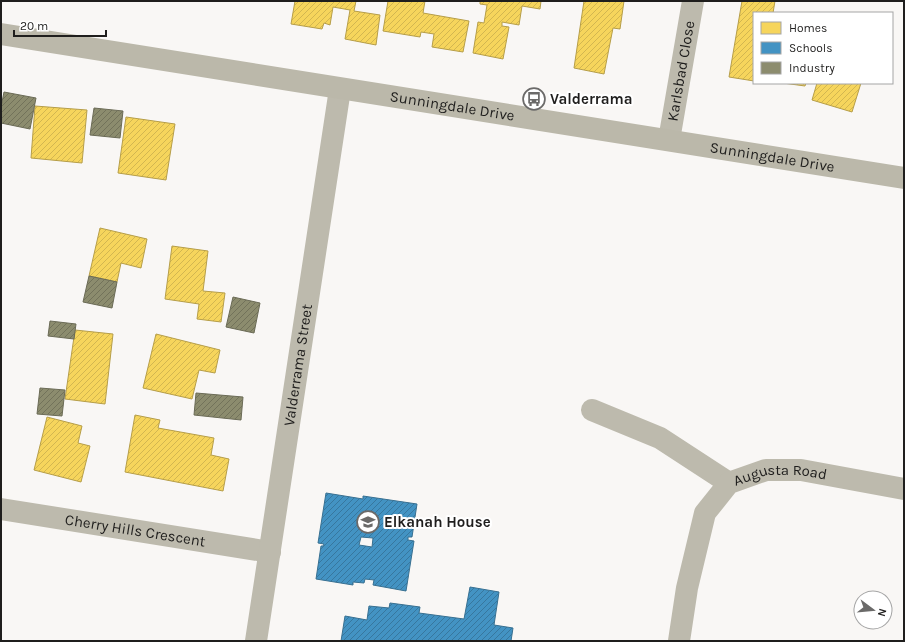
<svg xmlns="http://www.w3.org/2000/svg" width="905" height="642" viewBox="0 0 905 642" font-family="Karla,sans-serif">
  <defs>
    <pattern id="homes-hatch" width="6" height="6" patternUnits="userSpaceOnUse"><rect width="6" height="6" fill="#f6d55c"/><path d="M-1 1l2-2M0 6l6-6M5 7l2-2" fill="none" stroke="#d2b650"/></pattern>
    <pattern id="schools-hatch" width="6" height="6" patternUnits="userSpaceOnUse"><rect width="6" height="6" fill="#4393c3"/><path d="M-1 1l2-2M0 6l6-6M5 7l2-2" fill="none" stroke="#37779e"/></pattern>
    <pattern id="industry-hatch" width="6" height="6" patternUnits="userSpaceOnUse"><rect width="6" height="6" fill="#8c8c6e"/><path d="M-1 1l2-2M0 6l6-6M5 7l2-2" fill="none" stroke="#72725a"/></pattern>
  </defs>
  <rect width="100%" height="100%" fill="#f9f7f5"/>
  <path fill="url(#homes-hatch)" stroke="#b69e49" d="M295,1H356L354,11L380,15L376,45L345,39L350,10L333,7L330,25L324,23L322,29L291,24Z
    M388,1H425L423,13L469,21L463,52L432,47L434,34L421,32L420,37L383,31Z
    M480,1H541L540,9L522,6L519,25L502,22V26L509,27L503,59L473,53L478,22L484,23L487,5L480,4Z
    M584,1H624L620,29L613,28L604,74L574,68Z
    M742,1H775L773,13H754V81L729,77Z
    M783,83H806L805,86Z
    M817,83H861L852,112L812,100Z
    M35,106L87,110L82,163L31,158Z
    M126,117L175,124L166,180L118,173Z
    M100,228L147,239L141,268L121,263L117,282L89,276Z
    M172,246L208,251L203,291L225,293L221,322L197,319L199,304L165,299Z
    M75,330L113,334L105,404L65,399Z
    M156,334L220,350L215,373L199,370L192,399L143,388Z
    M135,415L160,420L158,428L214,438L211,455L229,459L223,491L125,472Z
    M47,417L82,426L78,443L90,446L81,482L34,470Z"/>
  <path fill="url(#schools-hatch)" stroke="#387091" fill-rule="evenodd" d="M326,493L363,499V496L417,504L412,537H408V540L414,541L406,591L373,585L374,580L365,579L364,583L353,582V585L316,579L321,546H323L324,544L318,543ZM361,537L373,538L372,547L359,545Z
    M470,587L499,592L494,625L513,628L511,641H341L345,616L367,620L369,606L389,608L390,603L420,607L419,613L464,619Z"/>
  <path fill="url(#industry-hatch)" stroke="#6b6b56" d="M4,92L36,98L30,129L1,123V107Z
    M94,108L123,111L120,138L90,135Z
    M89,276L117,282L112,308L83,302Z
    M233,297L260,303L254,333L226,327Z
    M50,321L76,324L74,339L48,336Z
    M40,388L65,390L62,416L37,414Z
    M196,393L243,397L241,420L194,415Z"/>
  <g fill="none" stroke-linecap="round" stroke-linejoin="round">
    <g stroke="#bdbaad" stroke-width="22">
      <path id="s1" d="M669,140L693,1"/>
      <path d="M592,410L660,438L729,483"/>
      <path id="s2" d="M1,509L270,552"/>
      <path id="s3" d="M256,641L340,89"/>
      <path id="s4" d="M679,641L687,588L705,513L729,483L766,470H801L904,489"/>
    </g>
    <path stroke="#bbb8aa" stroke-width="22" id="s5" d="M1,34L904,178"/>
  </g>
  <defs>
    <g id="bus-ring" transform="scale(1.15)"><circle r="9.5" fill="#fff" stroke="#6b6a69" stroke-width="1.5"/><path d="M-5-6H5V4H4V6H2V4H-2V6H-4V4H-5ZM-3.5-4V0h7V-4ZM-3.5 1.2v1.5H-2V1.2ZM2 1.2v1.5H3.5V1.2Z" fill="#6b6a69"/></g>
    <g id="school-ring" transform="scale(1.15)"><circle r="9.5" fill="#fff" stroke="#6b6a69" stroke-width="1.5"/><path d="M0-5L7-2L0 1L-7-2ZM-4 1L0 2.5L4 1V4Q0 6-4 4Z" fill="#6b6a69"/></g>
  </defs>
  <g fill-rule="evenodd">
    <use href="#bus-ring" x="534" y="99"/>
    <use href="#school-ring" x="368" y="522"/>
  </g>
  <g text-anchor="middle" stroke-width="4" stroke-linejoin="round" paint-order="stroke">
    <g font-size="15" fill="#1f1e1d" stroke="#fff">
      <text dy="5" stroke="none"><textPath href="#s1" startOffset="70">Karlsbad Close</textPath></text>
      <text dy="5" stroke="none"><textPath href="#s5" startOffset="457">Sunningdale Drive</textPath></text>
      <text dy="5" stroke="none"><textPath href="#s5" startOffset="781">Sunningdale Drive</textPath></text>
      <text dy="5" stroke="none"><textPath href="#s3" startOffset="279">Valderrama Street</textPath></text>
      <text dy="5" stroke="none"><textPath href="#s4" startOffset="222">Augusta Road</textPath></text>
      <text dy="5" stroke="none"><textPath href="#s2" startOffset="136">Cherry Hills Crescent</textPath></text>
    </g>
    <g font-size="15" font-weight="bold" fill="#1f1e1d" stroke="#fff" text-anchor="start">
      <text x="550" y="104">Valderrama</text>
      <text x="384" y="527">Elkanah House</text>
    </g>
  </g>
  <rect width="905" height="642" fill="none" stroke="#1f1e1d" stroke-width="4"/>
  <rect x="753" y="12" width="140" height="72" fill="#ffffff" stroke="#a5a5a5"/>
  <rect x="761" y="22" width="20" height="12" fill="#f6d55c" stroke="#a5a5a5"/>
  <text x="789" y="32" font-size="12" fill="#1f1e1d">Homes</text>
  <rect x="761" y="42" width="20" height="12" fill="#4393c3" stroke="#a5a5a5"/>
  <text x="789" y="52" font-size="12" fill="#1f1e1d">Schools</text>
  <rect x="761" y="62" width="20" height="12" fill="#8c8c6e" stroke="#a5a5a5"/>
  <text x="789" y="72" font-size="12" fill="#1f1e1d">Industry</text>
  <g transform="translate(873 610) rotate(106)"><circle r="19" fill="#ffffff" stroke="#a5a5a5"/>
  <path d="M0-3L7 15L0 10L-7 15Z" fill="#6b6a69"/>
  <text y="-6" font-size="11" font-weight="bold" text-anchor="middle" fill="#1f1e1d">N</text>
  </g>
  <path d="M14 30v6h92v-6" fill="none" stroke="#1f1e1d" stroke-width="2"/>
  <text x="20" y="30" font-size="12" fill="#1f1e1d" stroke="#ffffff" stroke-width="3" paint-order="stroke">20 m</text>
</svg>
